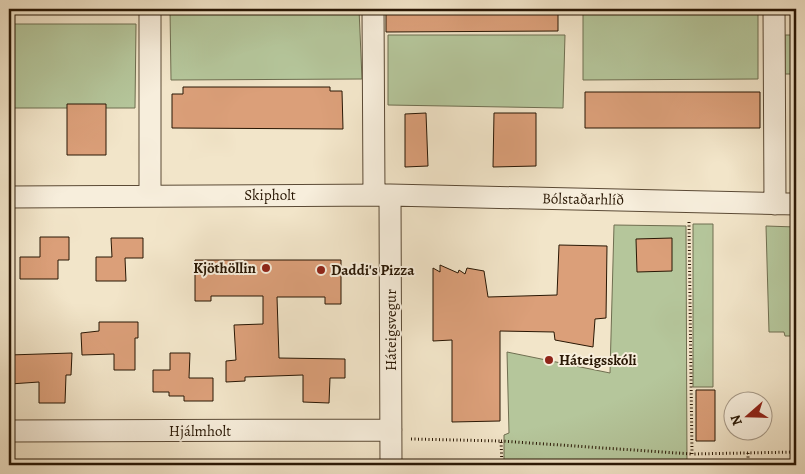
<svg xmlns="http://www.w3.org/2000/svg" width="805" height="474" viewBox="0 0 805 474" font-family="Alegreya,serif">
  <rect width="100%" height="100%" fill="#f2e5c9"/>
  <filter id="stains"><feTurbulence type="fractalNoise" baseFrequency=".004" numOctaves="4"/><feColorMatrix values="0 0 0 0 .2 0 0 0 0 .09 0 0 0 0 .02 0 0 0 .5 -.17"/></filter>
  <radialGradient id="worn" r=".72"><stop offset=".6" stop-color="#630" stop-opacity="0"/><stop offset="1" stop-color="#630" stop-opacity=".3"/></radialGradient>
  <path fill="#b5c69b" stroke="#6f6e50" d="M170,9H359L362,79L171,80Z
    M583,9H758V79L583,80Z
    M9,24H136L135,108H9Z
    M388,35H565L563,108L388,105Z
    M785,35H796V74H785Z
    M693,224H713V387H693Z
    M614,225L686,226L687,465H504V435L509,433L507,352L610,373Z
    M766,226L796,227V336H785L784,332H769Z"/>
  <path fill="#db9f79" stroke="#291704" d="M386,9H558V31L386,32Z
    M183,87H330V91H342L343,129L172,128V94H183Z
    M585,92H760V128H585Z
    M67,104H106V155H67Z
    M426,113L428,166L405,167V114Z
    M494,113H536V166L493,167Z
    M40,237H69V260H58V279H20V257H40Z
    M111,238H143V258H125L126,281H96V257H112Z
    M672,238V271L637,272L636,239Z
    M559,245L607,246L606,318L595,319L593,347L555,340L554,332L500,331V421L452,422V340L433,341V268L440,272V265L458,273L459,270L465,274L467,268L484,271L488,297L557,295Z
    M195,260H341V304H325V297H277L279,358L345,359V378H330L329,403L303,402V375L245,377V381L226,382V361L236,360L234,325L263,324V296H211V301H195Z
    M99,322H138V338H135V370H114V354L82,355L81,333L99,331Z
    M72,353L71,375H66L65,403H39V382L10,384L9,355Z
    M170,353H190L189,378H213V401H184V396H169V392H153V370H170Z
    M696,390H715V441H696Z"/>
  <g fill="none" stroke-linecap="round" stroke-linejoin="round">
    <g stroke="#5b4a35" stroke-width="23">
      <path id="minor" d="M150,9V195
        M373,9L374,195
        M774,9L775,204
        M390,195L391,465
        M9,197L390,195L796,204
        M9,431L391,430"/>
    </g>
    <path stroke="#291704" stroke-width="3" stroke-dasharray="1 2.5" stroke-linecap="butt" d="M689,222L692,454L796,452
      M411,439L501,441L502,465
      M501,441L692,454
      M748,453V465"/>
    <use href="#minor" stroke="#f7eedc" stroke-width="21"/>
  </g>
  <g fill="#8f2418" stroke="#f7eedc" stroke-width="2">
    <circle cx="266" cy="268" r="5"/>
    <circle cx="321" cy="270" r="5"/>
    <circle cx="549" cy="360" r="5"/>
  </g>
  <g text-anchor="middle" stroke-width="4" stroke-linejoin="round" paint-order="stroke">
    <g font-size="15" fill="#291704" stroke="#f7eedc">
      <text x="270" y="200">Skipholt</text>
      <text transform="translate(583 199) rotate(1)" y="5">Bólstaðarhlíð</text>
      <text transform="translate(391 330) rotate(-90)" y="5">Háteigsvegur</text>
      <text x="200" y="436">Hjálmholt</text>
    </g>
    <g font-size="15" font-weight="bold" fill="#291704" stroke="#f7eedc" text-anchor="start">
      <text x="256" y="273" text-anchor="end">Kjöthöllin</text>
      <text x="331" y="275">Daddi's Pizza</text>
      <text x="559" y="365">Háteigsskóli</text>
    </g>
  </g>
  <rect width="805" height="474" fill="none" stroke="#f2e5c9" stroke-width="30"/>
  <rect x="10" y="10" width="785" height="454" fill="none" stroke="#291704" stroke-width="2.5"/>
  <rect x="15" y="15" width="775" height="444" fill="none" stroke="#291704"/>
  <g transform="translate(748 416) rotate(250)"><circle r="24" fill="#f7eedc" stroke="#a59886"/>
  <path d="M0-4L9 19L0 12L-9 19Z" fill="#8f2418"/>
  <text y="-8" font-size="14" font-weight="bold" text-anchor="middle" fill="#291704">N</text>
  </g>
  <rect width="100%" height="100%" filter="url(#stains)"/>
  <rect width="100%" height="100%" fill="url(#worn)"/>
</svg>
